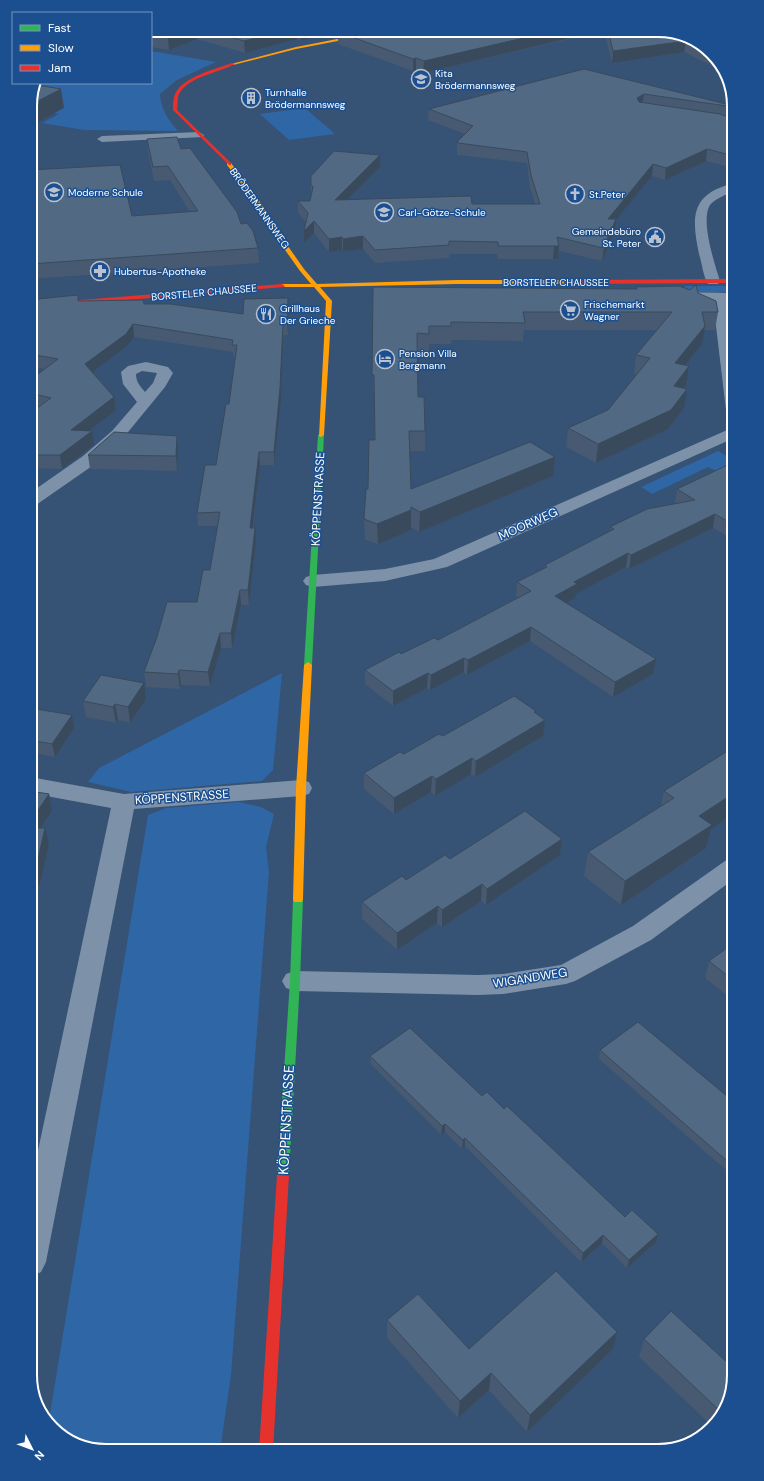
<svg xmlns="http://www.w3.org/2000/svg" width="764" height="1481" viewBox="0 0 764 1481" font-family="'DM Sans',sans-serif">
  <rect width="100%" height="100%" fill="#365274"/>
  <path fill="#2f66a5" d="M151,51L216,62L177,80L160,94C161,110 168,119 178,131L84,130L42,123L59,114L30,109V101L38,83H151Z
    M305,108L335,134L289,140L260,114Z
    M685,286H734V292H677Z
    M718,451L734,460V471L725,475L708,467L652,494L641,487Z
    M282,673L273,770L262,781L131,792L88,782L99,768Z
    M239,802L261,807L274,814L266,847L269,872L231,1375L220,1451H101L64,1438L49,1420L148,815L166,808Z"/>
  <g fill="none" stroke-linecap="round" stroke-linejoin="round">
    <path fill="#7d92a8" fill-rule="evenodd" d="M199,132L204,135L203,137L102,142L97,139L102,136Z
      M734,183V191C726,195 716,198 710,205C700,220 715,265 720,281L718,284H708C703,276 702,263 699,254C691,216 691,194 734,183Z
      M675,292L734,293V301H727L734,354V415L728,413L726,410L713,301L670,299L668,296L670,293Z
      M146,362L168,367L173,373L165,387L124,437L95,464L36,505L30,506V493L83,456L112,431L137,402L123,384L121,372L128,366ZM142,371L157,373L153,383L145,392C140,386 136,382 136,374Z
      M734,427V438L447,567L385,581L313,587L306,585L303,581L306,577L313,575L385,569L434,559Z
      M30,777L124,794L301,780L309,782L312,788L309,794L301,796L134,809L46,1262L41,1272L30,1277V1188L111,808L30,793Z
      M734,858V879L651,940L575,981L566,984L503,994L478,995L295,991L286,988L282,981L286,974L295,971L478,975L503,974L561,965L633,926L725,861Z"/>
    <path fill="#30b455" fill-rule="evenodd" d="M321,433L324,435L312,665L308,668L304,665L318,435Z
      M298,895L302,896L303,899L300,981L289,1175L287,1179L283,1180L279,1179L277,1175L290,981L293,899L294,896Z"/>
    <path fill="#ff9f0a" fill-rule="evenodd" d="M368,33L369,35L296,49L233,65L231,64L296,47Z
      M227,163H231L263,206L269,219L304,269L317,284L457,280H573L576,282L573,284H457L320,287L332,301L324,435L321,437L319,436L326,301L314,287H280L279,286L282,284H311L300,271L263,219L259,207L227,165Z
      M308,662L312,665L306,788L303,899L302,902H294L293,899L296,788L304,665Z"/>
    <path fill="#e5322d" fill-rule="evenodd" d="M232,63L235,64C219,73 189,76 179,94C177,98 178,105 177,110L231,163V165H229L173,110C173,105 173,99 175,94C183,77 215,69 232,63Z
      M734,279V283L573,284L570,282L573,280Z
      M282,284L285,286L284,287L30,308V304Z
      M283,1170L287,1171L289,1175L273,1451H259L277,1175L279,1171Z"/>
  </g>
  <path fill="#475a72" d="M151,30H663L704,46L725,72L684,52L612,63L604,31L423,73L416,70L413,71L338,44V35L323,38L317,36L301,40L297,39L245,53L197,39L169,50L151,47Z
    M584,69L734,106V168H733L706,161L665,180L652,176L616,220L615,232L602,261L559,251L558,259H498L497,254H449V258L375,263L363,249L343,251L342,250L329,252L314,233L304,243L306,222L298,213V201H310L311,195V176L380,167L348,199L472,204H535L530,188L527,163L458,155L457,154V142L465,134L428,120L429,109Z
    M147,139L181,149L241,224L258,248L259,263L30,279V153L33,167V170L132,216L190,212L170,180L154,181L148,152Z
    M734,202V244L726,217L728,206Z
    M373,287L636,289V287L698,293L718,312L715,330H704L702,344L685,366H689L686,385L684,388V408L668,429L596,463L566,447L568,428L608,410L637,374H634L636,355L657,330H524L523,341L451,340V344H429V352H417L418,397L425,431V451H409L411,489L553,476L419,532L411,527V530L378,544L365,540L364,519L374,440V393H373Z
    M78,295V301L144,304L243,314L288,298L289,310L288,335H283L281,400L274,465H260L253,528L256,541L249,605H241L232,648H221L210,686L181,685L180,689L146,687L144,672L197,602L210,570L218,526H198L197,513L216,465L229,404L235,357H233V352L134,337L127,346L92,372L114,397L116,410L88,431L94,445L62,469L30,468V413L38,407L30,406V380L45,369L30,366V328Z
    M177,436L178,451L177,471L90,469L88,455Z
    M734,462V540L713,528L629,569L626,567L576,594L575,598L566,603L653,674L613,697L530,641L467,675L464,672L430,690L427,688L393,706L365,684V670L401,654L438,640L518,597L516,596L517,582L544,568L545,565L610,531V527L676,504L675,503L677,489Z
    M144,683L146,699L130,723L118,720L116,723L86,717L83,701Z
    M30,708L74,728L55,757L30,752Z
    M536,711V713L543,736L475,777L471,774L435,796L431,792L394,814L364,789V773L404,754L443,736Z
    M734,747V813L711,829L706,848L621,905L584,876L588,852L661,806L664,791Z
    M30,791L49,794L52,811L41,828L49,844L39,888H35L30,904Z
    M562,839L560,855L486,905L481,901L442,927L437,923L397,950L362,919V902L406,880L450,859Z
    M734,943V1001L705,978L709,961Z
    M600,1050L734,1102V1184L732,1182L734,1177L599,1059Z
    M370,1056L482,1096L504,1109L625,1217L658,1234L656,1242L627,1268L602,1243L581,1262L465,1146L462,1149L445,1132L441,1135L371,1064Z
    M387,1320L469,1349H613L527,1432L489,1390L458,1418L387,1338Z
    M644,1339L731,1366L734,1375L721,1417L711,1425L639,1357Z"/>
  <path fill="#394a5c" d="M189,30H196L197,39L169,50L168,38Z
    M286,30H297V39L245,53L244,41Z
    M300,30H317V36L301,40Z
    M323,30H366L338,32V35L323,38Z
    M558,30H604L423,73L424,61Z
    M686,41L684,52L612,63L613,51Z
    M416,58V70L413,71V59Z
    M61,89L64,108L30,126V105Z
    M644,94L642,105L636,109L637,98Z
    M707,149L706,161L665,180L666,168Z
    M31,153L33,167L34,184L31,170Z
    M380,155V167L335,212V200Z
    M653,164L652,176L616,220L615,232L602,261L608,219Z
    M314,221V233L304,243V231Z
    M363,236V249L343,251V239Z
    M342,237V250L329,252V239Z
    M554,246H559L558,259H553Z
    M288,298L289,310L288,335L287,323Z
    M283,323V335L281,400L274,465V452Z
    M133,324L134,337L127,346L87,376L85,364Z
    M705,326L702,344L672,382L675,363Z
    M689,366L686,385L672,405L674,386Z
    M687,389L684,408L668,429L596,463L598,444Z
    M114,397L116,410L73,443L71,430Z
    M92,431L94,445L62,469L60,455Z
    M177,436L178,451L177,471L176,456Z
    M259,452L260,465L251,541L250,528Z
    M555,457L553,476L419,532L420,512Z
    M411,510V530L378,544L377,524Z
    M715,514L713,528L629,569L631,555Z
    M255,528L256,541L249,605L248,590Z
    M628,553L626,567L576,594L575,598L553,610L555,596L574,582Z
    M240,590L241,605L232,648L231,633Z
    M531,627L530,641L467,675L468,660Z
    M32,632L35,644L30,648V634Z
    M220,633L221,648L210,686L208,672Z
    M464,658V672L430,690L431,675Z
    M656,659L653,674L613,697L615,682Z
    M179,670L181,685L180,689L178,674Z
    M428,673L427,688L393,706V691Z
    M144,683L146,699L130,723L128,707Z
    M115,704L118,720L116,723L113,707Z
    M536,711L534,726L545,720L543,736L475,777L476,761Z
    M72,715L74,728L55,757L52,744Z
    M472,758L471,774L435,796L436,779Z
    M432,776L431,792L394,814V798Z
    M734,793V813L711,829L706,848L621,905L625,881L699,816Z
    M49,794L52,811L30,844V822Z
    M45,828L49,844L39,888L35,872Z
    M562,839L560,855L486,905L487,889Z
    M31,872L35,888L30,904V874Z
    M482,884L481,901L442,927V910Z
    M438,906L437,923L397,950V933Z
    M445,1124V1132L441,1135L442,1126Z
    M465,1138V1146L462,1149L463,1140Z
    M658,1234L656,1242L627,1268L629,1260Z
    M603,1235L602,1243L581,1262L583,1253Z
    M617,1332L613,1349L527,1432L530,1415Z
    M491,1373L489,1390L458,1418L460,1401Z"/>
  <path fill="#526984" stroke="#394a5c" d="M151,30H189L168,38L151,35Z
    M206,30H286L244,41Z
    M350,30H558L424,61L416,58L413,59L338,32Z
    M608,30H663L704,46L709,52L686,41L613,51Z
    M584,69L734,106V109L727,106L644,94L637,98L639,102L720,114L734,119V156L707,149L666,168L653,164L608,219H616L603,248L557,237L559,246H498V242L449,241V245L375,250L363,236L343,239L342,237L329,239L314,221L304,231L308,213L298,201H310L313,187L311,184V176L334,151L380,155L335,200L471,196L472,204H540L531,175L527,152L458,143L457,142L473,126L429,109Z
    M37,85L61,89L30,105V101Z
    M177,137L181,149L190,148L237,212L241,224L247,223L253,231L258,248L30,264V153H31V170L120,165L132,216L198,211L168,166L153,167L147,139Z
    M734,202V226L728,206Z
    M696,285L698,293L716,301L718,312H702L705,326L675,363L689,366L674,386L687,389L671,410L598,444L568,428L608,410L650,358L636,355L672,312H523L525,323L451,322V326H429V334L417,333L418,397H424L425,431H409L411,489L530,442L555,457L420,512L411,507V510L377,524L364,519L366,489H368L369,440H375L374,375H372L373,287L637,289L636,287L679,286L690,290Z
    M78,295V301L143,300L144,304H170L243,314L244,299L288,298L287,323H283L280,388L274,452H259L250,528H255L248,590H240L231,633H220L208,672L179,670L178,674L144,672L157,637L167,602H197L203,570H210L220,512L197,513L205,465H216L226,404H229L237,345H232L233,340L133,324L126,334L85,364L114,397L71,430L92,431L60,455H30V413L51,398L30,393V380L58,359L30,354V328L38,299Z
    M114,432L177,436L176,456L88,455Z
    M734,462V525L715,514L631,555L628,553L574,582L577,584L555,596L656,659L615,682L531,627L468,660L464,658L431,675L428,673L393,691L365,670L399,652L401,654L434,638L438,640L531,591L517,582L547,567L545,565L614,529L610,527L647,509L695,500L677,489Z
    M101,675L144,683L128,707L115,704L113,707L83,701Z
    M514,696L536,711L534,712L545,720L476,761L472,758L436,779L432,776L394,798L364,773L400,752L404,754L439,734L443,736Z
    M30,708L72,715L52,744L30,740Z
    M734,747V793L699,816L712,825L625,881L588,852L674,798L664,791Z
    M30,791L49,794L30,822Z
    M525,811L562,839L487,889L482,884L442,910L438,906L397,933L362,902L402,876L406,880L445,855L450,859Z
    M30,828H45L35,872H31L30,874Z
    M734,943V981L709,961Z
    M638,1022L734,1102V1167L600,1050Z
    M410,1028L482,1096L487,1092L504,1109L507,1106L625,1217L632,1210L658,1234L629,1260L603,1235L583,1253L465,1138L463,1140L445,1124L442,1126L370,1056Z
    M556,1271L617,1332L530,1415L491,1373L460,1401L387,1320L418,1294L469,1349Z
    M671,1311L731,1366L734,1362V1375L722,1413L644,1339Z"/>
  <defs>
    <g id="school-ring" transform="scale(1)"><circle r="9.5" fill="#1b4f8f" stroke="#b9c2ce" stroke-width="1.5"/><path d="M0-5L7-2L0 1L-7-2ZM-4 1L0 2.5L4 1V4Q0 6-4 4Z" fill="#b9c2ce"/></g>
    <g id="building-ring" transform="scale(1)"><circle r="9.5" fill="#1b4f8f" stroke="#b9c2ce" stroke-width="1.5"/><path d="M-4-6H4V6H1V3H-1V6H-4ZM-2.5-4.3h1.7v1.8h-1.7ZM.8-4.3h1.7v1.8H.8ZM-2.5-1h1.7V.8h-1.7ZM.8-1h1.7V.8H.8Z" fill="#b9c2ce"/></g>
    <g id="church-ring" transform="scale(1)"><circle r="9.5" fill="#1b4f8f" stroke="#b9c2ce" stroke-width="1.5"/><path d="M-1.2-6h2.4v3.5h3.3v2.4h-3.3V6h-2.4V-.1h-3.3v-2.4h3.3Z" fill="#b9c2ce"/></g>
    <g id="civic-ring" transform="scale(1)"><circle r="9.5" fill="#1b4f8f" stroke="#b9c2ce" stroke-width="1.5"/><path d="M-.6-6.5H3V-4.5H.6V-3L4-1V1h2V6H-6V1h2V-1L-.6-3ZM-1.2 2.5V6h2.4V2.5Z" fill="#b9c2ce"/></g>
    <g id="pharmacy-ring" transform="scale(1)"><circle r="9.5" fill="#1b4f8f" stroke="#b9c2ce" stroke-width="1.5"/><path d="M-2-6h4v4h4v4h-4v4h-4v-4h-4v-4h4Z" fill="#b9c2ce"/></g>
    <g id="supermarket-ring" transform="scale(1)"><circle r="9.5" fill="#1b4f8f" stroke="#b9c2ce" stroke-width="1.5"/><path d="M-6-5.5h2.5l.6 2H6L4.5 2H-2.5L-4.4-4H-6ZM-1.5 3.2a1.3 1.3 0 1 0 .1 0ZM3 3.2a1.3 1.3 0 1 0 .1 0Z" fill="#b9c2ce"/></g>
    <g id="restaurant-ring" transform="scale(1)"><circle r="9.5" fill="#1b4f8f" stroke="#b9c2ce" stroke-width="1.5"/><path d="M-5-6h1v4h1v-4h1v4h1v-4h1v5L-1.5 .5V6h-2V.5L-5-1ZM5-6V6H3V1.5H1.5Q1.5-4 5-6Z" fill="#b9c2ce"/></g>
    <g id="hotel-ring" transform="scale(1)"><circle r="9.5" fill="#1b4f8f" stroke="#b9c2ce" stroke-width="1.5"/><path d="M-6-4.5h1.5V1H6V5H4.5V3h-9V5H-6ZM-4 0a1.8 1.8 0 1 1 3.6 0ZM.5 0V-2.5h3Q6-2.5 6 0Z" fill="#b9c2ce"/></g>
  </defs>
  <g fill-rule="evenodd">
    <use href="#school-ring" x="421" y="79"/>
    <use href="#building-ring" x="251" y="98"/>
    <use href="#school-ring" x="54" y="192"/>
    <use href="#church-ring" x="575" y="194"/>
    <use href="#school-ring" x="384" y="212"/>
    <use href="#civic-ring" x="655" y="237"/>
    <use href="#pharmacy-ring" x="100" y="271"/>
    <use href="#supermarket-ring" x="570" y="310"/>
    <use href="#restaurant-ring" x="266" y="314"/>
    <use href="#hotel-ring" x="385" y="359"/>
  </g>
  <g text-anchor="middle" stroke-width="3" stroke-linejoin="round" paint-order="stroke">
    <g font-size="10" fill="#fff" stroke="#1b4f8f" text-anchor="start">
      <text x="435" y="77">Kita<tspan x="435" dy="12">Brödermannsweg</tspan></text>
      <text x="265" y="96">Turnhalle<tspan x="265" dy="12">Brödermannsweg</tspan></text>
      <text x="68" y="196">Moderne Schule</text>
      <text x="589" y="198">St.Peter</text>
      <text x="398" y="216">Carl-Götze-Schule</text>
      <text x="641" y="235" text-anchor="end">Gemeindebüro<tspan x="641" dy="12">St. Peter</tspan></text>
      <text x="114" y="275">Hubertus-Apotheke</text>
      <text x="584" y="308">Frischemarkt<tspan x="584" dy="12">Wagner</tspan></text>
      <text x="280" y="312">Grillhaus<tspan x="280" dy="12">Der Grieche</tspan></text>
      <text x="399" y="357">Pension Villa<tspan x="399" dy="12">Bergmann</tspan></text>
    </g>
    <g font-size="10" fill="#fff" stroke="#1b4f8f">
      <text transform="translate(260 208) rotate(55)" y="4">BRÖDERMANNSWEG</text>
      <text x="556" y="286">BORSTELER CHAUSSEE</text>
      <text transform="translate(204 292) rotate(-5)" y="4">BORSTELER CHAUSSEE</text>
    </g>
    <g font-size="12" fill="#fff" stroke="#1b4f8f">
      <text transform="translate(318 499) rotate(-87)" y="4">KÖPPENSTRASSE</text>
      <text transform="translate(528 524) rotate(-24)" y="4">MOORWEG</text>
      <text transform="translate(182 797) rotate(-4)" y="4">KÖPPENSTRASSE</text>
      <text transform="translate(530 978) rotate(-9)" y="4">WIGANDWEG</text>
    </g>
    <g font-size="14" fill="#fff" stroke="#1b4f8f">
      <text transform="translate(286 1120) rotate(-87)" y="5">KÖPPENSTRASSE</text>
    </g>
  </g>
  <path d="M0 0H764V1481H0ZM106 37H658A69 69 0 0 1 727 106V1375A69 69 0 0 1 658 1444H106A69 69 0 0 1 37 1375V106A69 69 0 0 1 106 37Z" fill="#1b4f8f" fill-rule="evenodd"/>
  <path fill="none" stroke="#fff" stroke-width="2" d="M106 37H658A69 69 0 0 1 727 106V1375A69 69 0 0 1 658 1444H106A69 69 0 0 1 37 1375V106A69 69 0 0 1 106 37Z"/>
  <rect x="12" y="12" width="140" height="72" fill="#1b4f8f" stroke="#7695bc"/>
  <rect x="20" y="25" width="20" height="6" fill="#30b455" stroke="#7695bc"/>
  <text x="48" y="32" font-size="12" fill="#ffffff">Fast</text>
  <rect x="20" y="45" width="20" height="6" fill="#ff9f0a" stroke="#7695bc"/>
  <text x="48" y="52" font-size="12" fill="#ffffff">Slow</text>
  <rect x="20" y="65" width="20" height="6" fill="#e5322d" stroke="#7695bc"/>
  <text x="48" y="72" font-size="12" fill="#ffffff">Jam</text>
  <g transform="translate(32 1449) rotate(132)" stroke="#1b4f8f" stroke-width="3" paint-order="stroke">
  <path d="M0-3L7 15L0 10L-7 15Z" fill="#ffffff"/>
  <text y="-6" font-size="11" font-weight="bold" text-anchor="middle" fill="#ffffff">N</text>
  </g>
</svg>
